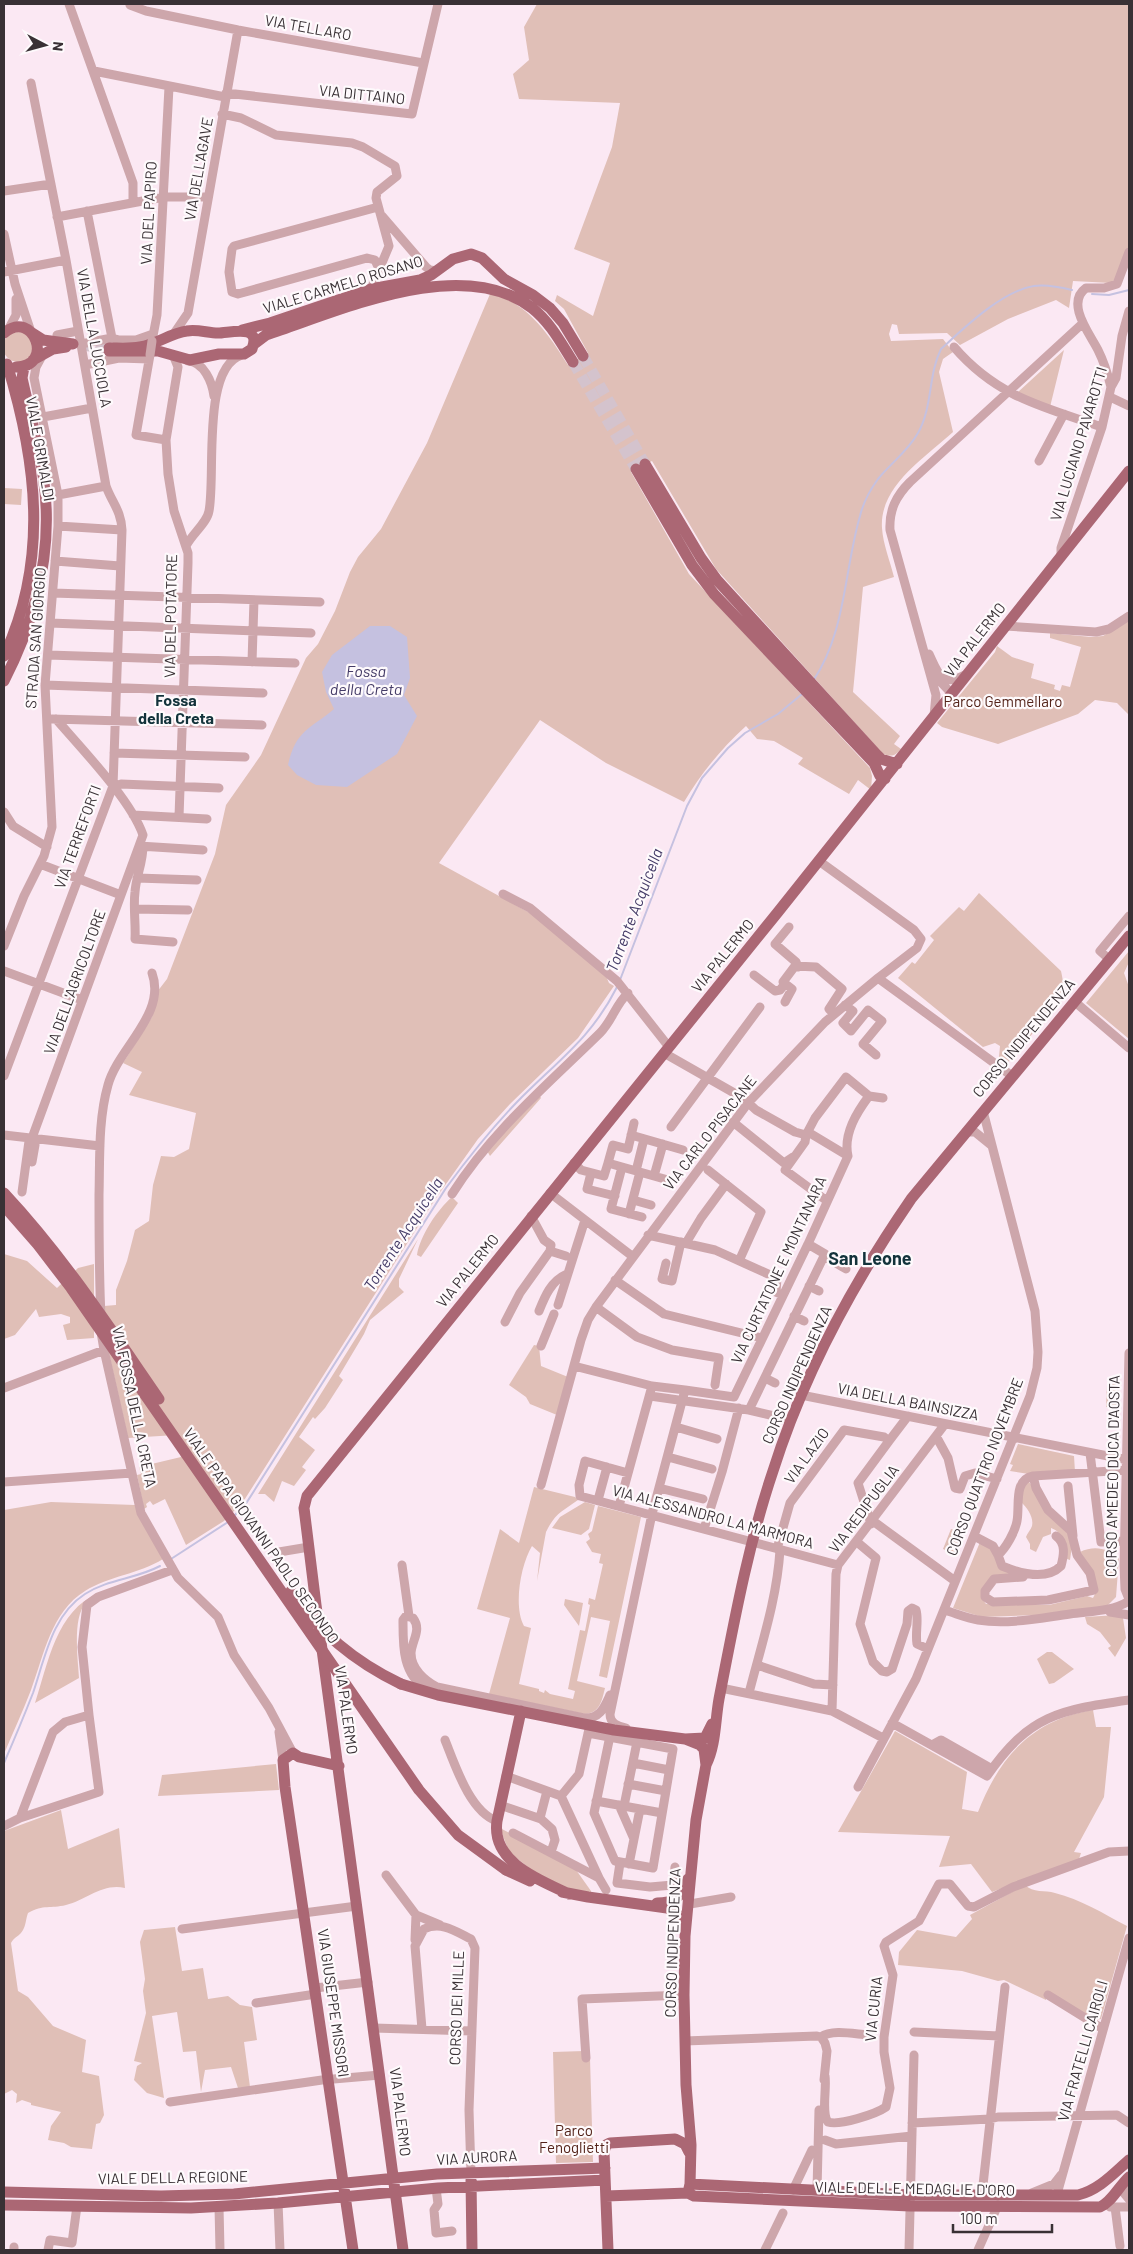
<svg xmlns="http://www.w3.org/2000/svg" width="1133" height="2254" viewBox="0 0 1133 2254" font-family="Barlow,sans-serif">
  <rect width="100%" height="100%" fill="#fbe8f3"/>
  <path fill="#e0bfb7" d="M537,4H1129V246L1116,279L1111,283L1073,281L1069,308L1056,300L1008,319L960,345L947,333L899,334L897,325L892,324L889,334L891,341L943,339L953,352L943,359L939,372L953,432C926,457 879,486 882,528C883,544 890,561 894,577L863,587L853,692L900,736L894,744L901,749C895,756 892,757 883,754L716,569L652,461L631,472L689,574L870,768L872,776L871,790L858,780L849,794L798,764L803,758L774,741L757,739L746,726C721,749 702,772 684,802L606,763L540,720L439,863L530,913L606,976L609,983L614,986L578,1038L510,1104L478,1139L436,1198L243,1502L224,1521L186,1545L165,1499L153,1505L150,1501L146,1504L147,1507L144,1509L137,1475L141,1474L139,1467L181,1457L176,1435L128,1438L106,1340L104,1306L116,1305V1290L127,1261L135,1230L149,1221L153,1185L161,1156L174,1157L189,1149L196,1113L129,1095L142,1072L123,1063L152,1017L157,992L167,979L215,854L226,805L261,755L306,658L318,644L335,611L350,572L358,557L381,529L427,443L490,294C527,301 549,335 568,365L588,353L564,309L555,301L557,295L593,316L610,263L574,249L612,147L620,103L519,99L513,74L529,60L524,27Z
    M3 347a15 15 0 1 1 30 0a15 15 0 1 1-30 0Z
    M1064,350L1050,407L1018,392Z
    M4,488L22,489L21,505L4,504Z
    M1129,620V715L1117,703L1095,700L1078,714L998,744L942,727L937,723L995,652L997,646L1012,657L1034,664L1031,678L1055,685L1054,689L1060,691L1062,685L1070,687L1081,647L1050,638V633L1091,637L1103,636Z
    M979,893L1061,971C1065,989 1064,993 1052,1007L1054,1008L1006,1065L999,1057L1000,1046L995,1043L983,1047L898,978L912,962L915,964L934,940L930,936L959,907L964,911Z
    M1129,951V962L1124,973L1129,987V1039L1086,1003Z
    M538,1093L541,1098L490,1156L486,1149Z
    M452,1197L458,1203L421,1257L417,1255C420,1236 437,1210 452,1197Z
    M418,1239L399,1279V1287L404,1292L370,1320L364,1334L339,1376L343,1380L325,1408L315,1419L313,1417L299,1437L315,1450L302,1467L306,1470L294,1486L282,1481L274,1502L265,1494H258Z
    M4,1254L27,1261L57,1288L78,1268L94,1264V1338L67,1340L63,1325L70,1323V1317L61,1314L39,1317L36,1309L15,1335L4,1339Z
    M534,1345L539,1346L541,1366L568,1377L557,1415L530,1404L526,1397L509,1385Z
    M1107,1384H1119L1118,1408L1106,1407Z
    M1018,1444L1074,1456L1075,1472L1029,1474L1010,1471L1013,1465L1010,1464Z
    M1029,1482L1067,1531L1072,1546L1070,1560L1067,1559C1064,1547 1064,1532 1051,1528V1534L1043,1537L1036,1552L1030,1549V1544L1026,1537C1027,1533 1031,1530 1032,1526C1034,1517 1027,1508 1022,1503V1493L1026,1483Z
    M534,1487L575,1497L578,1500C563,1511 555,1513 546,1532L537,1581L540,1553L532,1546C521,1564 513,1606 524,1626L531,1628L519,1684L539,1689V1691L544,1693L545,1690L550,1694L573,1699L575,1691L568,1689L580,1630L585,1631L590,1605L588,1604L589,1598L595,1600L603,1564L599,1563L601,1554L592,1552L586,1542L590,1539L588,1534L592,1531L598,1506L641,1517L607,1678L599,1676L610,1621L591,1617L577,1681L605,1688C602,1700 600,1713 585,1714L489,1694L510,1618L477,1609L500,1529L519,1543Z
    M51,1502L135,1505L163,1559C139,1574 109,1576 85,1591C51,1612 44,1655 31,1690C23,1711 13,1732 4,1754V1510Z
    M585,1502L595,1505L589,1529L581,1535L552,1528L560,1517Z
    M951,1529L963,1533L954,1554L943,1549Z
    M980,1542L991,1548L999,1568L1021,1574L997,1576L981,1597L986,1604L1049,1605L1087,1596L1093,1598L1097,1590L1080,1552C1094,1545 1108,1548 1119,1558L1116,1597L1107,1606L1038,1615L982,1617L953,1608Z
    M99,1593C94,1596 89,1599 86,1603C72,1617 78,1660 79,1678L35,1703C48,1664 56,1610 99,1593Z
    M565,1599L583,1603L579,1626L564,1605Z
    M1118,1615L1123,1618L1126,1638L1115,1657L1108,1648L1111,1646L1100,1632L1087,1624L1085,1617Z
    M1047,1652H1052L1074,1669L1054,1683L1049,1684L1037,1659Z
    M1093,1710L1096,1727H1111L1104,1797L1074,1852L1081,1853L1079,1859L992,1892L971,1864L939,1867L950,1836L838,1832L895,1731L967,1772L962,1809L978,1812C1000,1756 1032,1720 1093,1710Z
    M276,1764L279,1790L158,1796L162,1775Z
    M61,1810L68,1849L119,1828L125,1888C102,1883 87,1900 66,1905C50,1909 44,1904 28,1913C26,1918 26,1925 23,1930C20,1936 14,1937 11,1943L18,1991L28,1997L53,2026L86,2040L82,2072L99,2076L104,2115L100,2123L96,2124L92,2149L71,2147L64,2143L48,2140L51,2126L61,2112L31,2105V2103L22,2100L16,2103L17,2094L12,2090L4,2094V1831Z
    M500,1828L574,1867L591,1891V1894L572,1890L539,1876L509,1852Z
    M1025,1885C1033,1893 1045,1890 1055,1893C1080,1899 1104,1914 1127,1926L1101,2019L1095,2020L1046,1991V2000L1004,1980L998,1981L962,1971L898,1965L899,1952L917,1930L956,1937L972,1919L970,1915Z
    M175,1927L182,1971L203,1968L208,1999L228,1996L240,2005L252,2007L257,2040L244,2042L250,2087L238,2088L231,2067L205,2070L201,2092L196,2051L183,2052L177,2012L152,2016L164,2098L147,2093L134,2080L137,2066L142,2063L134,2061L146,2013L143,1991L145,1979L140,1942L144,1930Z
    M584,2051L590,2058L593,2162L556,2163L553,2052Z"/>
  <path fill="#c5c1e0" d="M370,626H390L407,637L410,678L404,695L417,716L397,754L347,787L316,785L297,775L288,765C296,730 309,730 334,709L326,692L322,672L332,655Z"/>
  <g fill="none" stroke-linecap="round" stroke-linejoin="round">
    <path stroke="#c5c1e0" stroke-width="2" d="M1092,294L1109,295L1129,290
      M813,681C846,632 844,571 860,516C863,503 870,490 878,479C891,463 908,451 918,433C933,406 928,375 941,349C964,328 1002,291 1034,286C1047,284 1060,287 1072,290
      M620,980L687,806L702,778L728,748L745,733L778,714L802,694
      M235,1515L247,1502L446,1188C468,1158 491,1129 517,1102C556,1062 591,1039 617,987
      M171,1559L228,1522
      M4,1763C14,1740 24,1716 33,1693C45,1658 52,1615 85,1594C108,1579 136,1579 160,1566"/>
    <path stroke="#d4c3cd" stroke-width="11" stroke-dasharray="11 5.5" stroke-linecap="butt" d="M79,345L109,348
      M583,356L645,464
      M573,362L636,469"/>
    <path stroke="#cda6ab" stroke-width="9" d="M69,4L133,183V202
      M130,5L146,11L238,30L423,63
      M94,71L225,97
      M226,93L412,114L438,4
      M222,114L241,118L276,135L352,143L363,147L395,166L397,176L377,192L376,198L389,246L371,289
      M4,191L51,184
      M378,207L234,246L232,249L229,272L232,292L238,294L367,258L375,260L379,269
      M87,211L112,338
      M382,216L426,267L430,270L437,271
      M57,217L164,197H207
      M4,234L15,284L31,332
      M4,272L66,260
      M8,330L16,315V299
      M57,335L78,331
      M173,335L188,313L238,30
      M152,341L157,315L169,87
      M81,344L112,338L119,340H136L153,334
      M954,347C997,397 1043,407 1102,427
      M150,355L136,435L166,440
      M174,357L178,367L166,440L168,474L174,511L188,553V563L179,817
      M188,361C204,362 212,382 214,396
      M85,365L119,358L149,359
      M1111,387C1108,375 1104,362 1098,350C1090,334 1065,303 1086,288H1104L1117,284L1129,252
      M1110,397L1129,406
      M43,417L92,408
      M1039,461L1064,414
      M58,495L106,486
      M58,526L122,530
      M186,546C192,534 207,523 209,511C216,476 201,367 242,355
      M1061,556V548L1102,427L1111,387L1116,378L1122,336L1129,311
      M55,561L120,566
      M53,593L320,602
      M50,623L311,633
      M1005,626L1096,632L1109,629L1129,616
      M929,654C938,673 941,688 965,675
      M48,655L295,663
      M252,662L254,600
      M935,676L952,694
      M45,685L263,693
      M934,716L936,695L890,530C889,510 896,496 910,482L1083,323
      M52,719L262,725
      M114,753L245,757
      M113,786L121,784L219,788
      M4,812L13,826L47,847
      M133,815L207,819
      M139,846L203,850
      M143,846C143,863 136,876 135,892C133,907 136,924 135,939L173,942
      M819,861L914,930L921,939L917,948L878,978
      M40,864L121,895
      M137,878L197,880
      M503,894L530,908L617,981L669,1047
      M135,909L188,910
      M789,927L775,944L796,962L798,967
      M4,946L24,896L44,856L52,827L45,685L58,526V495L34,378L36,367L42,356
      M1110,960L1100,951L1129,916
      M4,971L82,1000
      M754,975L775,991L780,990L785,984
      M785,1002L792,989L783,982L795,966L816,967L842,989L829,1009L834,1014
      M1075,1002L1129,1048
      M845,1005L853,1011L843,1023L851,1031L868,1010L882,1021L863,1044L876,1055
      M664,1053L743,1098L756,1110L795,1132L806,1135L805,1142L785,1170L827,1201
      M4,1076L113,786L122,530C121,510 112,503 106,486L66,260L31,83
      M733,1122L784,1163L793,1157
      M671,1127L760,1007
      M808,1132L848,1156
      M966,1132H975L991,1145
      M4,1135L100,1146
      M631,1135L683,1150
      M806,1135L815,1118L846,1077L869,1096L883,1098
      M848,1156C843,1134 857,1112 869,1096
      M32,1162L35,1145L32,1138
      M574,1163L581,1170L604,1176L608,1163L668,1180
      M608,1163L613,1145L628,1149L634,1123
      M622,1167L611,1209L642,1217
      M708,1170L761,1212L739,1261
      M636,1171L644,1139
      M591,1173L587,1189L615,1196
      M654,1176L663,1144
      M22,1192L29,1141L32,1138L143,835C131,800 81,748 56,719
      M550,1193L632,1256
      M452,1194C492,1131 547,1085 600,1033C612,1021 616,1004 628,993
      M633,1200L651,1205
      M629,1214L640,1172
      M648,1235L715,1250L777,1278L776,1292L783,1295
      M686,1243L701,1218L726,1184
      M550,1251L566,1256
      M824,1256L846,1269
      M666,1263L662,1279L672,1281L681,1242
      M615,1280L664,1314L762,1338
      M809,1286L819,1291
      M558,1305L585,1220
      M596,1307L637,1337L672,1350L719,1358L715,1385
      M539,1311C545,1296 551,1281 567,1274
      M101,1316C99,1276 99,1235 99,1195C100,1159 98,1120 108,1085C118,1048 167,1014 152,973
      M794,1316L804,1321
      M505,1322L520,1293L550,1251L551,1245L544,1240L531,1216
      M101,1332L104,1350L141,1513L178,1578L218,1617L234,1655L269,1708L293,1753
      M541,1346L554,1314
      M1129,1353L1124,1565L1125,1589L1129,1599
      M574,1366L652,1386L685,1390
      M765,1378L775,1383
      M4,1388L104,1350
      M801,1395L1128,1460
      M650,1396L749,1410L791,1420
      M749,1410L825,1254L808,1244
      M676,1427L717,1439
      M936,1436L948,1458L955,1488L960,1489L965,1476L975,1473L997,1479
      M889,1441L908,1416
      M1090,1453L1101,1542L1125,1541
      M668,1457L712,1469
      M628,1473L585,1461L579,1485L580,1496L838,1565
      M1033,1476L1127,1470
      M4,1482L132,1473
      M541,1485L581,1340L588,1320L596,1307L748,1103L825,1022L878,978L1012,1076
      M1068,1486L1073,1536
      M659,1488L703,1499
      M598,1500L607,1467
      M619,1506L652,1386
      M873,1521L955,1581
      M704,1529L722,1472L739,1408
      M974,1536L993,1546L998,1555C1006,1548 1015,1532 1017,1521C1020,1506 1013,1480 1033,1476L1036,1488L1048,1510L1071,1531L1077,1555L1090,1573L1094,1590L1048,1600L993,1602L985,1597V1591L994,1579L1023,1577L1025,1574
      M857,1542L876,1558L860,1624L873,1662L882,1671L887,1672L892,1669L907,1624L908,1611L912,1608L916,1610C919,1620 915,1633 917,1644L928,1649
      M777,1549L790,1503L844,1430L884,1437L889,1441L858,1483L871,1524
      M279,1552L309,1547
      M998,1555L1002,1566C1019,1573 1046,1581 1061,1566C1064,1555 1066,1543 1056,1536
      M402,1565L409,1616
      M944,1610C955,1613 966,1618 978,1620C1008,1625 1040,1618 1070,1614C1091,1611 1111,1612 1129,1601
      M1110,1612L1129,1615
      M757,1665L814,1684L833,1685
      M721,1688L832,1711L883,1738
      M427,1689C402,1675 403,1645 403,1620L406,1616L413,1618C422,1630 412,1640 411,1653C411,1669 425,1681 437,1687L584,1718C600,1719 604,1708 610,1695
      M749,1693C761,1646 777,1599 780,1550
      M832,1711L836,1574L838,1565L945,1424
      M892,1723L987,1776C1029,1715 1059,1710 1129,1700
      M626,1728C618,1726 610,1724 610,1714L652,1514L685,1390L734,1397L808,1244L848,1156
      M279,1732L283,1760
      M588,1733L673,1749L653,1868L615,1861L594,1813L610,1736
      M445,1740C455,1765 470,1812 497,1821
      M932,1745L941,1740L992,1769
      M633,1763L669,1770
      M506,1776L561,1796L599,1878
      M628,1784L666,1791
      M858,1787L916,1679L1030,1396L1037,1368L1038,1352L1035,1311L983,1111
      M561,1796L579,1774L589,1729
      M596,1801L662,1813
      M500,1805L541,1819L552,1829L555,1840L551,1852
      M619,1805L634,1839
      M624,1806L637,1742
      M20,1818L99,1792L89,1715
      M540,1818L547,1791
      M4,1826L20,1818L53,1732L65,1722L89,1715L82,1647L87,1605L98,1597L172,1570
      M513,1833L599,1878L606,1890
      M620,1863L617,1883L650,1887L673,1885L675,1867
      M629,1864L640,1809
      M386,1875L416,1915L440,1925
      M690,1904L731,1897
      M182,1929L357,1906
      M415,1940L416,1915
      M315,1988L368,1982
      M1048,1995L1103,2029
      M256,2003L316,1994
      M374,2028L472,2031
      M422,2029L415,1946L424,1929C441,1921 455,1931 471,1939L475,1948L469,2110L471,2173
      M914,2032L999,2036
      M821,2037C832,2029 854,2034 867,2035
      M685,2041L817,2036L821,2037L825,2043L827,2051L824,2080
      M586,2058L582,1999L684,1995
      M825,2076C827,2088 821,2114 828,2122C839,2126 876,2114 886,2107L890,2088L884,2052V2037L893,1975L884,1946L886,1942L919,1921L939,1884H950L968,1906L974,1907L1013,1887L1109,1852L1129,1851
      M170,2102L322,2080L380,2075
      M912,2123L990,2119L998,2117L1117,2115L1129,2123
      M825,2140L836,2144L912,2136
      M1127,2179L1124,2193L1129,2199
      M436,2188L438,2204L434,2210L436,2233L452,2231
      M793,2190L812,2150
      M817,2190L819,2110
      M1032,2193L1054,2184L1061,2175
      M982,2194L1005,1987
      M1057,2194L1129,1938
      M278,2203L280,2250
      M219,2207L220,2250
      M1110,2207H1129
      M1115,2207L1120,2246
      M14,2250V2247
      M48,2250L50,2240L72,2243L77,2206
      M765,2250L783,2213
      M909,2250L914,2055
      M978,2250L998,2205"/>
    <path stroke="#ab6774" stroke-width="11" d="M242,330L270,323L371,289L420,280L431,275L453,259L471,254L482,258L504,279L533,295L550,308L563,323L583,356
      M4,333C34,308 55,367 16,367
      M32,333L43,340L73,344
      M254,344L266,335C340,311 461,254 532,308C550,322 561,343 573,362
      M109,351H158L190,360L219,354H244L252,349C262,323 230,333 218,333C208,333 197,329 187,331C171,333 157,344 140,347C130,349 119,348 109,348
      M33,360L53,349L66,347
      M645,464L701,558L717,580L877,755L881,759L897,764
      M636,469L692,565L714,594L874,763L880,776L885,779
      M4,656C49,560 37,462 7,364
      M4,681C37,617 54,547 43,475C38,442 29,410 22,378L24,367
      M401,1684L438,1695L614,1730L685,1739L705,1738L712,1724
      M521,1711L497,1821C491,1862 539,1880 569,1894
      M685,1739L700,1745L704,1749L706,1765L696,1820L685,1936L684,1995L686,2085L691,2145L690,2184L688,2193
      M706,1765C716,1745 715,1721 719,1699C734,1622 748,1545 773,1471C804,1373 853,1283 911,1199L1129,936
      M339,1766L299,1757L293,1753L283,1760L285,1787L353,2250
      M506,1870L530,1881
      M562,1892L588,1897L667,1908C678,1912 682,1918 684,1929
      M657,1903C674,1903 684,1896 688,1879
      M471,2180L472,2250
      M690,2184L910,2195H1078C1099,2190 1114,2173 1129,2160
      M4,2192L161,2196L234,2194L437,2174L605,2168
      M606,2196L688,2193L694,2196L910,2206L1100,2207C1112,2202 1119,2186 1129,2177
      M4,2205L191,2208L278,2203L438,2188L605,2180
      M403,2250L316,1605L304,1508L307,1496L778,912L1129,471
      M608,2250L604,2152L606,2145L610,2143L675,2139L685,2144L689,2152"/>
    <path stroke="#cda6ab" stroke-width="9" d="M150,355L152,341"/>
    <path stroke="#ab6774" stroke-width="11" d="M4,1193C63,1256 110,1328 159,1399
      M4,1206L38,1245L71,1288L419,1790L458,1835L506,1870
      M291,1591C319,1633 355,1662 401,1684"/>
  </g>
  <g text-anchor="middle" stroke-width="4.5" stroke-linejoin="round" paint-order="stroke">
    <g font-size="15" fill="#393135" stroke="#fefafc">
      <text transform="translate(308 28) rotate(10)" y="5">VIA TELLARO</text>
      <text transform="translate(362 95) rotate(6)" y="5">VIA DITTAINO</text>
      <text transform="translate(199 169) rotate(-80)" y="5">VIA DELL'AGAVE</text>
      <text transform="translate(149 213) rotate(-87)" y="5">VIA DEL PAPIRO</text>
      <text transform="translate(343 285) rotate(-17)" y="5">VIALE CARMELO ROSANO</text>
      <text transform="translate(94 338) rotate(80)" y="5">VIA DELLA LUCCIOLA</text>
      <text transform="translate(1079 444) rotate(-73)" y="5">VIA LUCIANO PAVAROTTI</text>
      <text transform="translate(40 449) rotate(80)" y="5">VIALE GRIMALDI</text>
      <text transform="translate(171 616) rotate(-89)" y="5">VIA DEL POTATORE</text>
      <text transform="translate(36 638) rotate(-86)" y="5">STRADA SAN GIORGIO</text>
      <text transform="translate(975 640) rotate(-52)" y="5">VIA PALERMO</text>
      <text transform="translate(78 837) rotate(-70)" y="5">VIA TERREFORTI</text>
      <text transform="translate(723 956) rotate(-51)" y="5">VIA PALERMO</text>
      <text transform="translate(75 982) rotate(-70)" y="5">VIA DELL'AGRICOLTORE</text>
      <text transform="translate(1024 1038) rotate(-50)" y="5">CORSO INDIPENDENZA</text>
      <text transform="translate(710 1133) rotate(-52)" y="5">VIA CARLO PISACANE</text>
      <text transform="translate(779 1270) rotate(-65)" y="5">VIA CURTATONE E MONTANARA</text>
      <text transform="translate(468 1271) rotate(-51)" y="5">VIA PALERMO</text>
      <text transform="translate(797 1375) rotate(-66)" y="5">CORSO INDIPENDENZA</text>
      <text transform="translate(908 1402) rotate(11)" y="5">VIA DELLA BAINSIZZA</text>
      <text transform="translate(134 1407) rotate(78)" y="5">VIA FOSSA DELLA CRETA</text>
      <text transform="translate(807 1456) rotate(-54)" y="5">VIA LAZIO</text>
      <text transform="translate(985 1467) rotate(-69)" y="5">CORSO QUATTRO NOVEMBRE</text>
      <text transform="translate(1113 1476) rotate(-89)" y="5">CORSO AMEDEO DUCA D'AOSTA</text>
      <text transform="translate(864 1509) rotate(-53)" y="5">VIA REDIPUGLIA</text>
      <text transform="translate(713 1517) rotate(15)" y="5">VIA ALESSANDRO LA MARMORA</text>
      <text transform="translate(261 1536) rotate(55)" y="5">VIALE PAPA GIOVANNI PAOLO SECONDO</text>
      <text transform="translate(346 1710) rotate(82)" y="5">VIA PALERMO</text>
      <text transform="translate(673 1943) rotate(-88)" y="5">CORSO INDIPENDENZA</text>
      <text transform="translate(333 2003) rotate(82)" y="5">VIA GIUSEPPE MISSORI</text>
      <text transform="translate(457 2008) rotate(-88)" y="5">CORSO DEI MILLE</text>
      <text transform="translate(874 2009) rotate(-84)" y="5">VIA CURIA</text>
      <text transform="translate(1083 2051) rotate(-74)" y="5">VIA FRATELLI CAIROLI</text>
      <text transform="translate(400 2112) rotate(83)" y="5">VIA PALERMO</text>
      <text transform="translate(477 2158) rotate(-3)" y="5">VIA AURORA</text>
      <text transform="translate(173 2178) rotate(-1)" y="5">VIALE DELLA REGIONE</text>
      <text transform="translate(915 2189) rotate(1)" y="5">VIALE DELLE MEDAGLIE D'ORO</text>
    </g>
    <g font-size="15" fill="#532319" stroke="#fefafc">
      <text x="1003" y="707">Parco Gemmellaro</text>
      <text x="574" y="2136">Parco<tspan x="574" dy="17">Fenoglietti</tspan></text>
    </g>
    <g font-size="16" font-style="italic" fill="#443b67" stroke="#fefafc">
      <text x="366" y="677">Fossa<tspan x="366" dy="18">della Creta</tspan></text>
      <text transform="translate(634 910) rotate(-69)" y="6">Torrente Acquicella</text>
      <text transform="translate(403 1234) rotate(-57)" y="6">Torrente Acquicella</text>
    </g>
    <g font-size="16" font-weight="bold" fill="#13333b" stroke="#fefafc">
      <text x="176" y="706">Fossa<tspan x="176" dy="18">della Creta</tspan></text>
    </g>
    <g font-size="18" font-weight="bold" fill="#13333b" stroke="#fefafc">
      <text x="870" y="1265">San Leone</text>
    </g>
  </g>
  <rect width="1133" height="2254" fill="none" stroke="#393135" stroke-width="10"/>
  <g transform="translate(45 45) rotate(96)" stroke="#fefafc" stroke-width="4" paint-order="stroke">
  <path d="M0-4L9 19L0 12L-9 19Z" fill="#393135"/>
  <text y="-8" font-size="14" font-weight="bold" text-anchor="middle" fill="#393135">N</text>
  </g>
  <path d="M953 2224v8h99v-8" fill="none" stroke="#393135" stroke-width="2.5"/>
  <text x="960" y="2224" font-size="15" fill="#393135" stroke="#fefafc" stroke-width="4" paint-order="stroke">100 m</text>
</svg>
